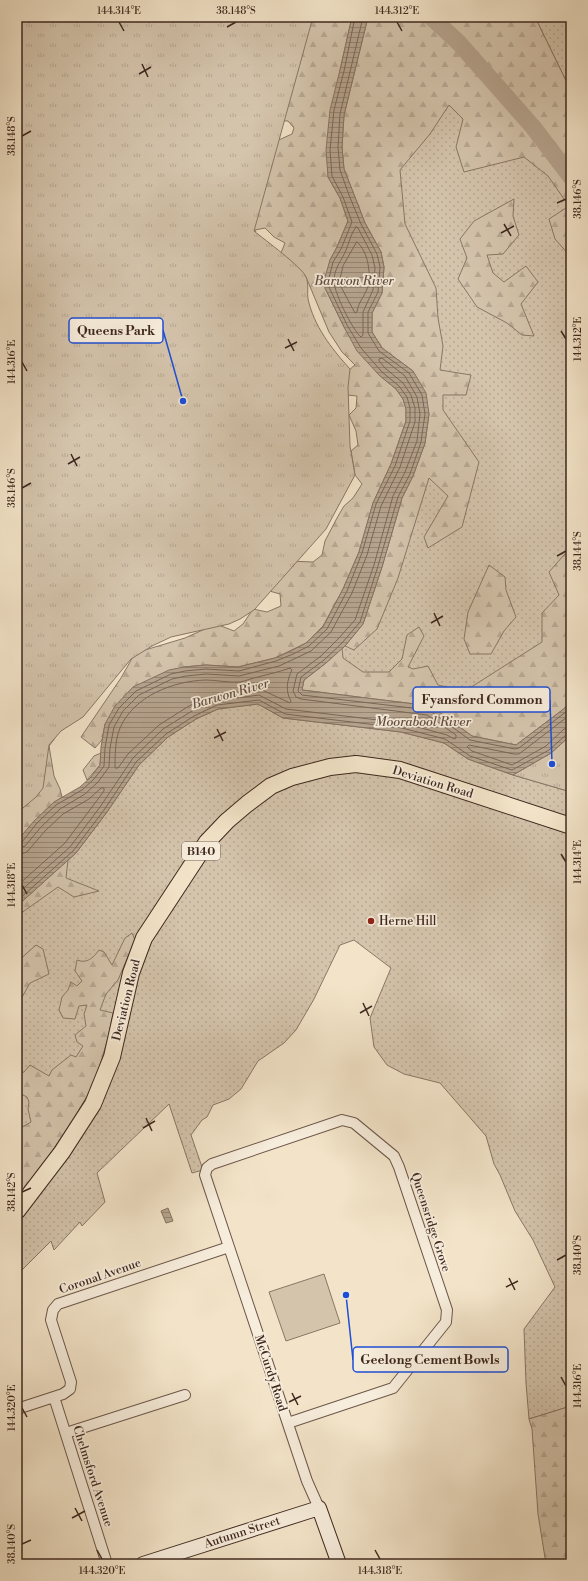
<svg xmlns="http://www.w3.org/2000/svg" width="588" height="1581" viewBox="0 0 588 1581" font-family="'Libre Bodoni',serif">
  <defs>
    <pattern id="grass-dots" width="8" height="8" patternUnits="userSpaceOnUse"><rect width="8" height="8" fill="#d4c4ac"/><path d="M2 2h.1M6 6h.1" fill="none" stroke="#b7a894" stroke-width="1.8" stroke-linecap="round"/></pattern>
    <pattern id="forest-firs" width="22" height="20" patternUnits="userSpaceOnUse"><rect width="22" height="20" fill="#d4c4ac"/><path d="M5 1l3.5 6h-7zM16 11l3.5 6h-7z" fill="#b7a894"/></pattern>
    <pattern id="park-tufts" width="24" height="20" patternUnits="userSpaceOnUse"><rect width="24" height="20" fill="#d4c4ac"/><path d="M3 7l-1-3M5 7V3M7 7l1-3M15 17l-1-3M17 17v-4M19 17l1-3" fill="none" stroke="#b7a894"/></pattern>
    <pattern id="water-rules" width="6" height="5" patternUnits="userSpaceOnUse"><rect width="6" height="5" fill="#b6a48f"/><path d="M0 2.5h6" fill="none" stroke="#958674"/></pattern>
  </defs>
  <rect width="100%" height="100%" fill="#f3e4c9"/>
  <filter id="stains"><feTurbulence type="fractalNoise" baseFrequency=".005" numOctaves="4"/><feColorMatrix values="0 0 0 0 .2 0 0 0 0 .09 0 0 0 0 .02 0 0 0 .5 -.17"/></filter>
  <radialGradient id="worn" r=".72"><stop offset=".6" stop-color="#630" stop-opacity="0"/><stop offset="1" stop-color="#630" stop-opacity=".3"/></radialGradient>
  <path fill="url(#grass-dots)" stroke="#8a7666" d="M368,17L571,193V698L565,708L304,680L326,663L345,646L382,567L402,498Z
    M535,17H571V91Z
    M258,704L283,718L401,732L444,743L468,759L513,775L571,792V1406L529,1419L526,1383L524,1329L555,1287L533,1240L515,1211L500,1175L494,1164L486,1136L440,1083L404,1074L387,1065L374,1047L370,1018L391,968L354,940L340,945L314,999L296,1030L284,1043L258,1061L241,1089L229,1099L213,1105L207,1117L202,1120L191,1135L203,1170L192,1173L169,1104L97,1173L105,1202L82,1226L80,1222L54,1250L51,1241L17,1275V906L76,853L107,812L139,765L168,737L196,719L218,709Z"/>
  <path fill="url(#forest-firs)" stroke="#8a7666" d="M296,17H352L340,70L328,177L340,198L348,221L337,247L330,260L325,288L344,327L379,375L396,389L403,399L406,409V421L391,464L373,503L359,552L343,589L323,626L306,643L275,658L238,667L206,665L184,667L105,724L102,740L95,748L81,737L121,678L135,653L185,638L216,624L234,631L243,624L253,609L267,612L281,606L280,594L266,590L288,561L313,562L322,555L325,541L337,518L344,506L353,498L362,484L355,475L351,451L358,445L356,431L349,415L356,408L357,396L347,395C344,381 343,374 355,365L342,352L329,332L306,277L295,265L281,253L285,243L274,237L265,228L255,230L256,232L252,235L272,143L292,134L294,128L288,121L264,120Z
    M368,17H535L571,91V254L570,256L555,239L549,219L569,206L548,176L524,157L464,172L456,147L463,119L449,105L430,134L400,170L405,224L436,288L438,318L443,346L440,370L471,375L466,395H443V410L479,462L462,527L428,548L424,537L448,496L429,478L398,578L377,629L354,650L345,646L363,624L382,567L402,498L413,476L425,443L429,414L413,371L382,348L372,332V313L382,293L384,267L381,252L365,223L344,169L342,147L344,115Z
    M514,199L513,216L519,235L503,254L487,255L493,273L504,282L526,266L538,282L521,304L534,336L522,335L507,323L477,307L458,279L467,258L460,239L474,221Z
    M571,547V698L565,708L516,745L472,736L431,706L302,690L304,680L326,663L342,648L343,658L363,672H389L402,659L407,635L419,627L424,636L408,667L413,669L428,666L438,685L465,691L542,642V613L559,595L549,572Z
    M489,565L505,577L506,590L516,617L504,631L491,654H470L464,639L468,612Z
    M55,738L49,746L54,776L60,789L62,797C43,809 32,826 17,841V759Z
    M101,753L100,765L87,780L83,770L94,756Z
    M68,860L66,878L99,891L74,897L58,887L17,916V906Z
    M132,933L135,940L118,980L106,994L100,1010L113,1013L108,1038L95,1082L73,1120L46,1160L17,1197V1130L31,1122L28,1109L29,1102L27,1097L21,1094V1087L17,1085V1074L24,1072L30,1065L49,1076L52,1070L71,1055L76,1057L83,1046L77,1042L75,1035L86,1026L84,1014L87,1005L79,1006L75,1019L63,1018L59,1010L62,997L68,990L71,982L77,986L82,981L75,971L77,960C87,964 93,958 99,950L104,952L112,965L125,938Z
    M36,945L43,949L49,974L30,983L17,1006V962Z
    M571,1406V1564H546L538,1514L532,1429L529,1419Z"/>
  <path fill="url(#park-tufts)" stroke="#8a7666" d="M17,17H313L254,231C265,240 302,267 306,277C309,284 307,292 308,299C314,326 331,348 350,369L348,387L350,446L355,475L326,529L254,610L240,619L229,624L171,637L152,646L131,659L83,717L61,731L49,745L43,788L36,797L17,813Z
    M571,735V792L513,775L551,753Z"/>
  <path fill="#d4c4ac" stroke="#8a7666" d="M324,1274L340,1323L286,1341L269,1292Z"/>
  <path fill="url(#water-rules)" stroke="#867262" d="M352,17H368L344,115L342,147L344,169L365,223L381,252L384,267L382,293L372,313V332L382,348L413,371L426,393L429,414L425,443L413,476L402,498L382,567L363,624L345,646L326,663L304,680L302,690L431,706L472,736L516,745L565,708L571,698V735L551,753L513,775L468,759L444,743L401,732L283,718L258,704L218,709L196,719L168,737L139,765L107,812L76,853L17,906V841L34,821L54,802L80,787L91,777L100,765L101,747L105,724L115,706L133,687L169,670L184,667L206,665L238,667L275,658L291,651L306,643L323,627L343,589L359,552L373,503L391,464L406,421V409L403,399L396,389L379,375L357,351L344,327L325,288V277L330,260L337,247L348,221L340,198L328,177L326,150L330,110L340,70Z
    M168,1208L173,1221L166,1223L161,1211Z"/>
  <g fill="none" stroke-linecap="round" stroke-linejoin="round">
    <path stroke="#7a6657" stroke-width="1" d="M363,17L340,114L338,147L340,170L349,195L361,224L377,254L380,267L378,292L368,312V333L379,351L409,373L422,395L425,414L421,442L410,474L398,497L378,566L360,622L342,643L324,660L301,677L298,691L302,695L429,710L470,740L515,749L519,748L567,711L571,705
      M356,227L358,228L372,255L375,268L373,290L363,312V335L361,337C353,331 332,289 334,279C335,267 342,260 346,250C349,243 351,233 356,227Z
      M357,242C368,251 372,275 367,289C364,297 358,303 357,312L355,313L340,285V279L343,266Z
      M290,668L292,670C287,680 285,691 291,701L290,703L260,689L213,695L189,706L159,725L128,754L118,768H115C115,756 115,740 120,728C134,696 173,681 206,680C217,680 229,683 240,682C246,681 252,678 258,677C269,674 279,672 290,668Z
      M571,714L519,754H514L469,745L467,747L472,751L512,765L546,746L564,729L571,728
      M17,844L22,842L37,823L56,805L82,790L94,779L104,766L105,748L109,725L119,708L136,691L171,674L185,671L206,669L239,671L276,661L293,654L309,646L327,629L347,591L362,553L376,504L395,466L410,421V408L407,397L399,386L382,372L361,348L347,325L329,287V278L333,262L341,249L352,222L343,197L332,176L330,150L334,110L344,71L355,17
      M17,849L25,846L41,827L60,809L85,794L98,782L109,767L110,748L114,727L123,711L139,695L172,679L186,676L206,674L239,676L279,666L311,651L331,632L352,593L367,555L381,506L400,467L415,422V408L411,395L403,383L385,368L379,361V359L382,358L405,376L417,397L420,414L417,441L405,472L393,496L374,565L355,620L338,639L321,656L297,674L293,691L296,697L301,699L427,715L456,735V738L454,739L447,735L403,723L286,709L259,695L215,701L192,711L163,729L133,758L100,807L70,847L17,894
      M17,855L27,852L45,831L63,814L89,799L101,788H104V791L65,843L17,886
      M17,901L73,851L104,810L136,762L166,734L194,716L217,705L259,700L285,714L402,728L445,739L470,756L512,770L549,750L567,734L571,733"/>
    <path stroke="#b6a48f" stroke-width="17" d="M431,17L459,43L533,127L571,177"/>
    <g stroke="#6c574a" stroke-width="12">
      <path id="street" d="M54,1397L107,1564
        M17,1409L63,1394L70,1389L71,1382L51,1320L53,1310L58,1304L229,1247
        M288,1423L393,1388L446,1322L447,1310L399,1167L394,1156L354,1123L342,1120L212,1164L207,1168L205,1175L307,1481L319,1508
        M66,1433L185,1395"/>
    </g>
    <g stroke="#3f281f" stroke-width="16">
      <path id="secondary" d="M143,1564L319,1508L339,1564"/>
    </g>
    <g stroke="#3f281f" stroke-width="18">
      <path id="primary" d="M17,1211L62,1152L93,1104L112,1057L131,973L144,938L207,842L227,821L247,804L271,786L292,777L330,767L356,764L400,770L571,826"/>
    </g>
    <use href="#street" stroke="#f7eddc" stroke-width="10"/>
    <use href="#secondary" stroke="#f7eddc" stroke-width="14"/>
    <use href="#primary" stroke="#f3e4c9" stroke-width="16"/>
  </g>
  <path fill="none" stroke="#3f281f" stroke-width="1.5" d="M119,22L124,31M397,22L402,31M227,27L236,22M142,64L148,77M139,74L151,67M22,136L31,131M557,203L566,199M504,224L511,236M501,233L514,226M561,331L566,339M288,339L294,351M285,348L297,342M22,362L27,371M71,454L77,466M68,464L80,457M22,488L31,483M557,556L566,551M434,613L440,626M431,623L443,616M217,729L223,741M214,738L226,732M561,854L566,862M22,885L27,894M363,1003L369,1016M360,1013L372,1006M146,1118L152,1131M143,1128L155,1121M22,1192L31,1188M557,1260L566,1255M509,1278L515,1290M506,1287L518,1281M561,1377L566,1386M292,1393L298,1405M289,1402L301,1396M22,1408L27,1417M75,1508L82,1521M72,1518L85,1511M22,1544L31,1540M97,1550L102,1559M375,1550L380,1559"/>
  <circle fill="#8f2418" stroke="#f7eddc" stroke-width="1.5" cx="371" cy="921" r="4"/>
  <g text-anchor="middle" stroke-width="3.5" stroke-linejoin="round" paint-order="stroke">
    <rect fill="#f7eddc" stroke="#766358" stroke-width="1" x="182" y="842" width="38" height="18" rx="3"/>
    <g font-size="11" font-weight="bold" fill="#3f281f">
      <text x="201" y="855">B140</text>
    </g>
    <g font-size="12" fill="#3f281f" stroke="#f7eddc">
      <text transform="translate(433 782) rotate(17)" y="4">Deviation Road</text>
      <text transform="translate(126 1000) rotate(-76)" y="4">Deviation Road</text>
      <text transform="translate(431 1222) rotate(72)" y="4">Queensridge Grove</text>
      <text transform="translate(100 1276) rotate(-19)" y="4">Coronal Avenue</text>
      <text transform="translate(271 1373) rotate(72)" y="4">McCurdy Road</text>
      <text transform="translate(93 1476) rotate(72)" y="4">Chelmsford Avenue</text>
      <text transform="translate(242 1532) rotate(-18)" y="4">Autumn Street</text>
    </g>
    <g font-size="12" fill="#3f281f" stroke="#f7eddc" text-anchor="start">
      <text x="379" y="925">Herne Hill</text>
    </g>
    <g font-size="13" font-style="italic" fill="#634d41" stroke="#f7eddc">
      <text x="354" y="285">Barwon River</text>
      <text transform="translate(230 693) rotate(-16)" y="5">Barwon River</text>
      <text x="423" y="726">Moorabool River</text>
    </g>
  </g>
  <path fill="none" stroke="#1d4ed8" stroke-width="1.5" d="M183 401L163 330M552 764L550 700M346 1295L353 1360"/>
  <g fill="#1d4ed8" stroke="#f7eddc" stroke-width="1.5">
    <circle cx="183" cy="401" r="4"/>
    <circle cx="552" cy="764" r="4"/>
    <circle cx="346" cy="1295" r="4"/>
  </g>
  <g fill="#f7eddc" stroke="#1d4ed8" stroke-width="1.5">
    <rect x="69" y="318" width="94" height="25" rx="4"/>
    <rect x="413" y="687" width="137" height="25" rx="4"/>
    <rect x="353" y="1347" width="155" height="25" rx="4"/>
  </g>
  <g font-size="13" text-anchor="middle" font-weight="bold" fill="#3f281f">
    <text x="116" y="335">Queens Park</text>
    <text x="482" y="704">Fyansford Common</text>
    <text x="430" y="1364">Geelong Cement Bowls</text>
  </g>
  <rect width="588" height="1581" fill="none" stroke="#f3e4c9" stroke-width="44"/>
  <rect x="22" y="22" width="544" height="1537" fill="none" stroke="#3f281f" stroke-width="1.5"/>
  <g font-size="10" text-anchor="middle" fill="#3f281f">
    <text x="119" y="14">144.314°E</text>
    <text x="236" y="14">38.148°S</text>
    <text x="397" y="14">144.312°E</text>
    <text transform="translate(11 136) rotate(-90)" y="4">38.148°S</text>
    <text transform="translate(577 199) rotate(-90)" y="4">38.146°S</text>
    <text transform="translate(577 339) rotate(-90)" y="4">144.312°E</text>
    <text transform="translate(11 362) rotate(-90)" y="4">144.316°E</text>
    <text transform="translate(11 488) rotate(-90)" y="4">38.146°S</text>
    <text transform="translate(577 551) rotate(-90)" y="4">38.144°S</text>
    <text transform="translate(577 862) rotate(-90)" y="4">144.314°E</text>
    <text transform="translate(11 885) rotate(-90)" y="4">144.318°E</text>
    <text transform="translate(11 1192) rotate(-90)" y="4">38.142°S</text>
    <text transform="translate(577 1255) rotate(-90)" y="4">38.140°S</text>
    <text transform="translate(577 1386) rotate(-90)" y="4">144.316°E</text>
    <text transform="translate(11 1408) rotate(-90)" y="4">144.320°E</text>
    <text transform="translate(11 1544) rotate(-90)" y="4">38.140°S</text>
    <text x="102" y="1574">144.320°E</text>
    <text x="380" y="1574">144.318°E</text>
  </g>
  <rect width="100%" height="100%" filter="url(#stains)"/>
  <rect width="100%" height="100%" fill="url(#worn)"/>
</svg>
